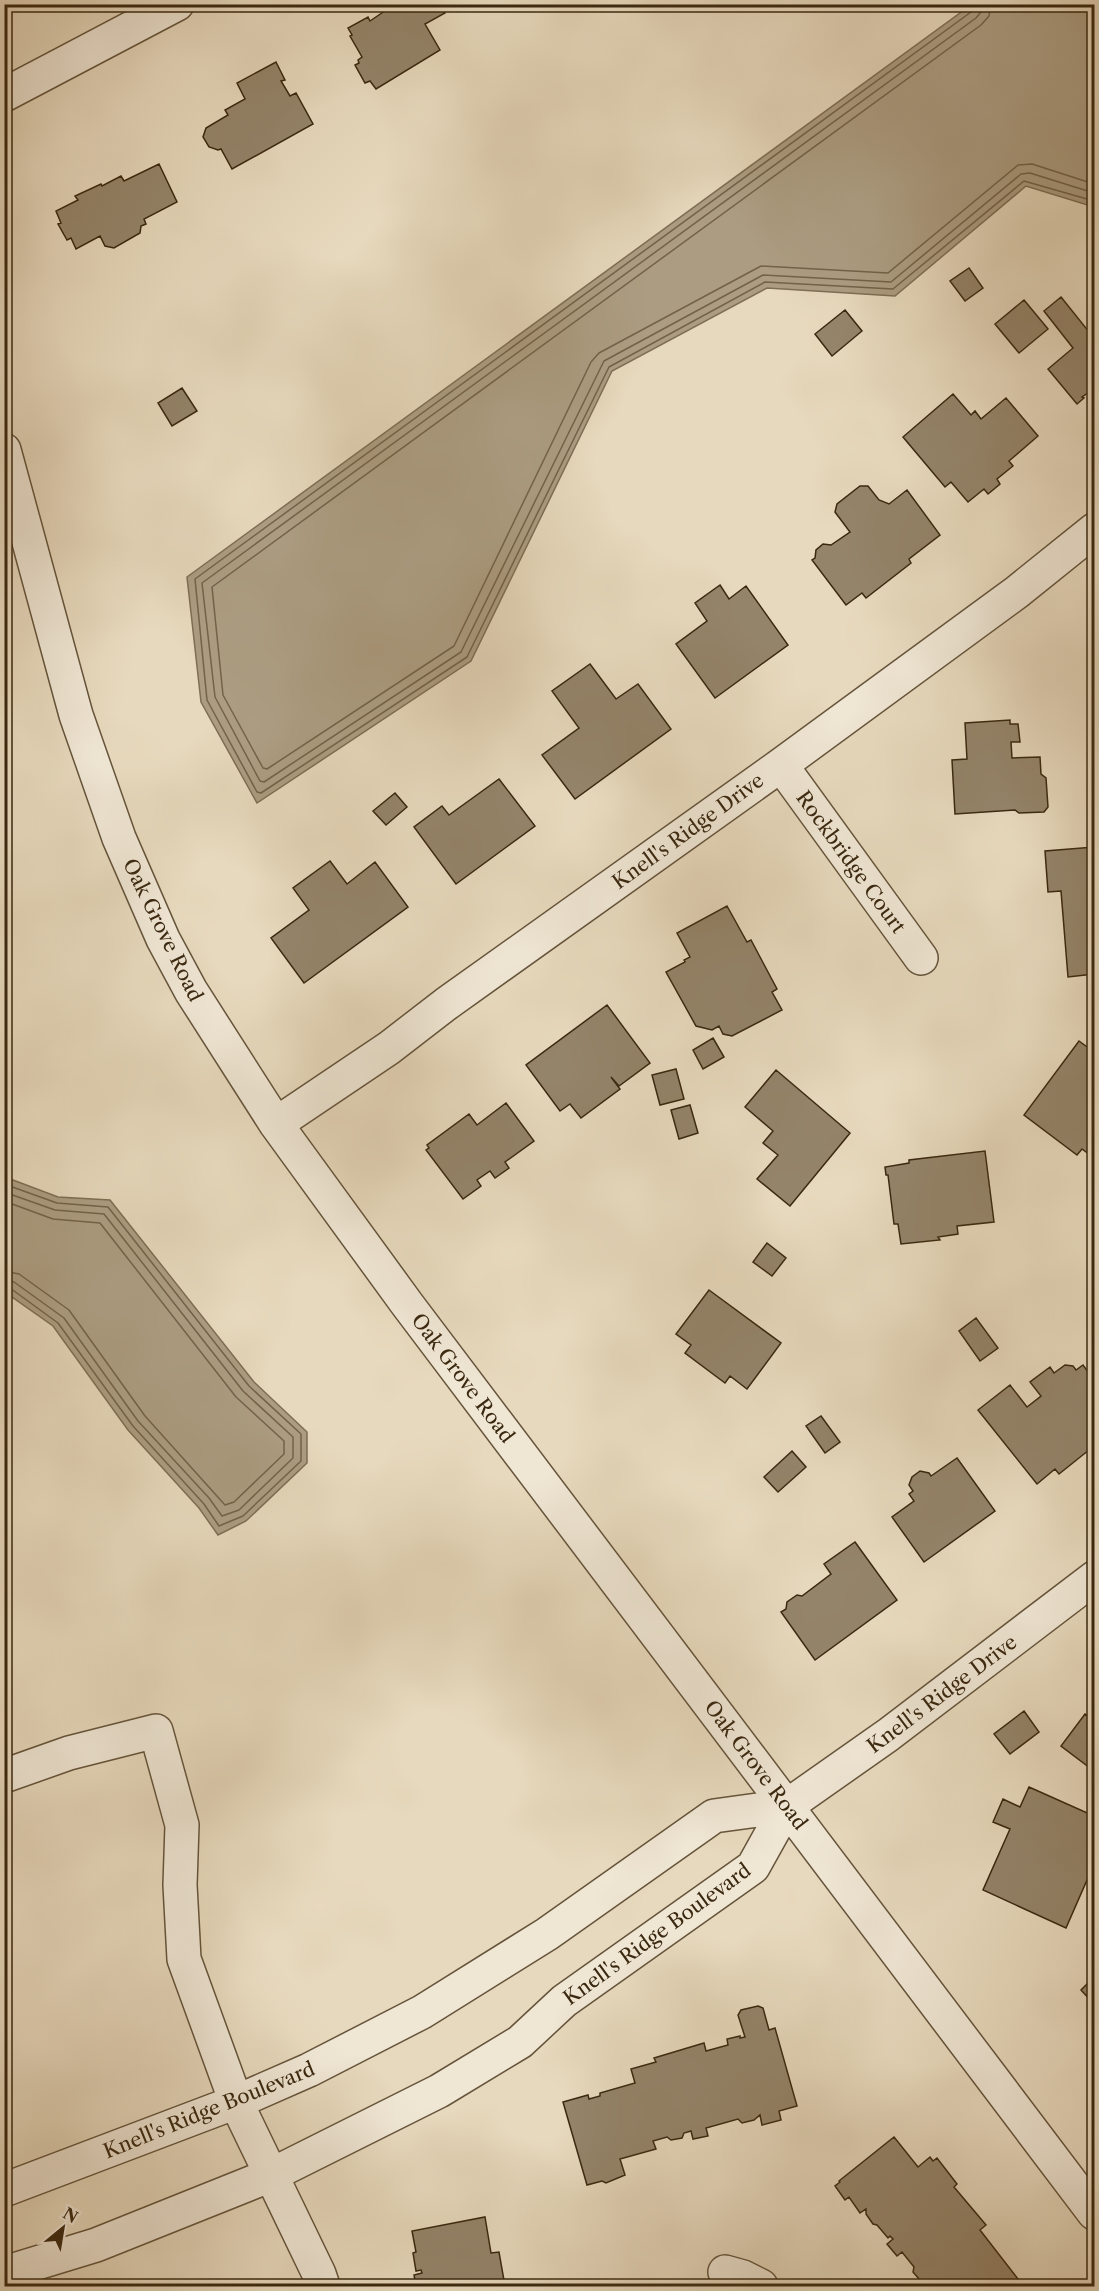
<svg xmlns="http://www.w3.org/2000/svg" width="1099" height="2291" viewBox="0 0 1099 2291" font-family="'Libre Caslon Text',serif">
  <rect width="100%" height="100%" fill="#e7d9bd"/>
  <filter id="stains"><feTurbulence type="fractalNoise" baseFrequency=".00333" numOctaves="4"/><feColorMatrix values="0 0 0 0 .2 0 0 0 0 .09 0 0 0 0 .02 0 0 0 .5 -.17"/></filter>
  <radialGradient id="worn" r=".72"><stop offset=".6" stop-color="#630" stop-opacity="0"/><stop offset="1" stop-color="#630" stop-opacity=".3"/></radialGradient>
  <path fill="#ac9d82" stroke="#7e6e54" stroke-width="1.5" d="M971,5H1094V207L1026,186L895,296L767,288L612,371L471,661L257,803L201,702L187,577Z
    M5,1177L58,1197L110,1200L254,1382L307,1432V1463L246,1521L218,1535L199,1508L128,1430L53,1326L5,1292Z"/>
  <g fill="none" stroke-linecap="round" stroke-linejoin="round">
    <path stroke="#736249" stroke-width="1.5" d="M974,4L971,12L195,579L207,700L257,792L261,793L467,657L609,367L765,282L893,289L1024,181L1094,201
      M982,4L981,12L976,18L202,583L215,697L260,781L264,782L461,652L604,361L763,275L891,282L1021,174L1030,173L1094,193
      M991,4L989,16L981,25L212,587L223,695L263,768L267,769L454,646L591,362L599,353L761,266L888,273L1018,165L1032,164L1094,184
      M4,1184L57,1203L108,1207L249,1386L301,1434V1461L243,1516L219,1526L204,1504L133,1426L58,1323L10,1288L4,1287
      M4,1192L55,1210L104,1214L243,1391L293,1437V1458L239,1510L222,1516L209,1498L138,1421L64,1318L14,1282L4,1280
      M4,1201L53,1219L100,1223L236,1397L284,1441V1454L234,1502L225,1505L145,1416L69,1310L19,1274L4,1271"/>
  </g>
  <path fill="#94846a" stroke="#3a2810" stroke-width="1.5" d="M395,4H440L445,13L425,24L440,50L376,89L370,81L365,83L355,65L359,63L358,60L362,57L350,36L352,35L348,28L368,17L370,21Z
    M276,62L285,80L281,81L290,96L296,93L313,124L232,169L221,149L218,150L209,147L203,137L206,128L228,115L225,110L245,99L237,83Z
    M159,164L177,202L144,219L146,224L141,226L140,233L114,248L105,246L100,236L76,249L71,238L67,240L58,224L61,223L56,211L78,200L75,196L101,184L102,186L121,176L124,181Z
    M969,268L983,288L965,301L950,281Z
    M1061,297L1089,332L1094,327V389L1082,397L1084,398L1077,404L1048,369L1073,348L1044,311Z
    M1024,300L1048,329L1019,353L995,324Z
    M845,310L862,331L832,356L815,334Z
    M182,388L197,411L172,426L158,403Z
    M953,394L971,415L975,411L981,419L1006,398L1038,436L1009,461L1013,466L997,479L1000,484L988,494L984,489L968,502L951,482L945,487L903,437Z
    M860,486H868L879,500L889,504L907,490L940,535L909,559L911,563L866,598L862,593L846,605L812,560L815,558L816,550L823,544L831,545L850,532L835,512L837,504Z
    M720,585L729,599L746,586L788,645L715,698L676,644L707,621L695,603Z
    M590,664L616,699L638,684L671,729L575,799L542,755L579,728L552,691Z
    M1010,720V724H1018L1020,742H1011L1012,758L1040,757L1041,774L1046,778L1048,807L1044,812L1019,813L1015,810L955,814L952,760L967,759L965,723Z
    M499,779L535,826L456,884L414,827L442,806L449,815Z
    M395,793L407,807L386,825L373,811Z
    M1094,847V974L1068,977L1061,891L1048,892L1045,851Z
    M330,861L347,884L375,862L408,907L304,983L271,938L309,910L293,888Z
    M727,906L747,942L751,940L777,989L772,992L782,1010L732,1036L723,1034L719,1026L712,1030L696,1026L666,972L685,962L684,960L690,957L677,933Z
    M607,1005L650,1063L619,1086L611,1077L620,1089L581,1118L570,1104L560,1111L526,1065Z
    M713,1038L724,1057L703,1069L693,1050Z
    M1079,1041L1094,1052V1158L1082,1149L1077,1155L1024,1115Z
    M676,1069L684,1099L660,1105L652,1075Z
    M776,1070L850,1133L790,1206L757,1179L778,1155L763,1143L773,1131L745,1107Z
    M506,1103L534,1141L505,1162L509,1168L495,1178L490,1171L477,1180L481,1186L463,1199L426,1150L429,1148L427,1145L469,1114L477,1125Z
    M690,1105L698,1133L679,1139L671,1110Z
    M985,1151L994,1222L957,1226L958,1234L938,1237L940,1240L901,1244L898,1224H894L888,1175H886L885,1167L909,1163V1160Z
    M767,1243L786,1258L772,1276L753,1262Z
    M709,1290L781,1343L747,1389L730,1376L725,1383L685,1353L691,1345L676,1334Z
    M976,1318L998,1348L980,1361L959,1331Z
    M1065,1365L1073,1366L1076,1370L1083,1365L1094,1380V1446L1059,1474L1055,1469L1037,1484L978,1410L1010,1385L1027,1407L1041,1396L1030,1382L1050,1367L1054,1373Z
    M821,1416L840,1442L825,1453L806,1426Z
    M792,1451L806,1467L778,1492L764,1477Z
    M957,1458L995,1511L924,1562L892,1517L914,1501L909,1494L913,1491L909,1485L912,1477L920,1471L929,1473L931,1476Z
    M855,1542L897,1600L815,1660L781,1612L786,1609L787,1602L797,1595L802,1596L831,1574L824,1564Z
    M1024,1711L1039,1732L1010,1754L994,1734Z
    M1094,1711V1771L1061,1746L1085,1714L1090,1717Z
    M1029,1787L1094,1816V1864L1066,1928L983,1890L1010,1829L993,1822L1003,1799L1020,1807Z
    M1094,1977V2004L1081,1990Z
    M758,2006L763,2008L769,2030L775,2028L797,2106L779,2111L781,2120L762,2125L760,2115L754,2120L742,2123L738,2119L706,2128L708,2136L693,2139L691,2131L684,2133L682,2138L671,2140L667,2137L653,2141L656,2149L620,2159L625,2175L606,2183L602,2181L587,2185L563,2102L588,2095L589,2099L600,2096V2093L635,2083L631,2069L656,2062L654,2058L704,2043L706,2051L728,2045L727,2039L740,2036V2038L745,2037L738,2015L741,2010Z
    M894,2137L918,2167L930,2157L933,2161L937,2158L957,2184L954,2187L986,2225L980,2230L1018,2279L1013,2283L1016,2286H929L925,2281L920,2280L913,2272L914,2267L902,2252L897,2256L887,2244L893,2239L890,2236L888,2238L877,2225L873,2224L866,2214V2209L860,2213L849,2197L845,2200L835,2186L840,2182L839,2181Z
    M485,2217L491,2253L499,2252L505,2286H416L414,2275L422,2273L421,2270L416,2271L413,2253L416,2252L412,2231Z"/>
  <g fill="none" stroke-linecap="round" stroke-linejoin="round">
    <g stroke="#65543b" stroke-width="36">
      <path id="minor" d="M4,95L177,4
        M4,450L76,715L119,838L163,939L191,991L276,1124L407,1304L1094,2213
        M781,765L921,958
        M276,1124L389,1048L446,1004L781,765L1017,592L1094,530
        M4,1776L69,1753L156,1731L182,1825L180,1885L184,1959L236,2102L319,2274L323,2286
        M4,2190L236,2102L309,2070L422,2012L547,1934L714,1816L787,1806
        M725,2272L743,2277L761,2286
        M4,2273L96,2245L271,2175L439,2091L520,2042L564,2001L753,1867L787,1806L888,1735L1094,1578"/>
    </g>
    <use href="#minor" stroke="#efe6d4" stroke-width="33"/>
  </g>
  <g text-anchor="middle" stroke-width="5" stroke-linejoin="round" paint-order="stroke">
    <g font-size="20" fill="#3a2810" stroke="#efe6d4">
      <text transform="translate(688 831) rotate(-36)" y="7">Knell's Ridge Drive</text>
      <text transform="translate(851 862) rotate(54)" y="7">Rockbridge Court</text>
      <text transform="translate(163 930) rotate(64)" y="7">Oak Grove Road</text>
      <text transform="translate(463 1378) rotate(53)" y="7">Oak Grove Road</text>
      <text transform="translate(942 1694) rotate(-37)" y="7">Knell's Ridge Drive</text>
      <text transform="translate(756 1765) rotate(53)" y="7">Oak Grove Road</text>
      <text transform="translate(657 1934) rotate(-36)" y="7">Knell's Ridge Boulevard</text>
      <text transform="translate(209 2110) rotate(-22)" y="7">Knell's Ridge Boulevard</text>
    </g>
  </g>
  <rect width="1099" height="2291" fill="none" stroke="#e7d9bd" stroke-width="24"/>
  <rect x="6" y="6" width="1087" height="2279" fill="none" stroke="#3a2810" stroke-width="3"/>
  <rect x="12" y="12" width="1075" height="2267" fill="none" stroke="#3a2810" stroke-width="1.5"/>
  <g transform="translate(63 2228) rotate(30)" stroke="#efe6d4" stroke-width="4.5" paint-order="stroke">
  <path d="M0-4.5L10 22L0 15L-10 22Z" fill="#3a2810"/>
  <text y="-9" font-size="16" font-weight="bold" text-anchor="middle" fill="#3a2810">N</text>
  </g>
  <rect width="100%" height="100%" filter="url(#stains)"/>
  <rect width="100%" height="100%" fill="url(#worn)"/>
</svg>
